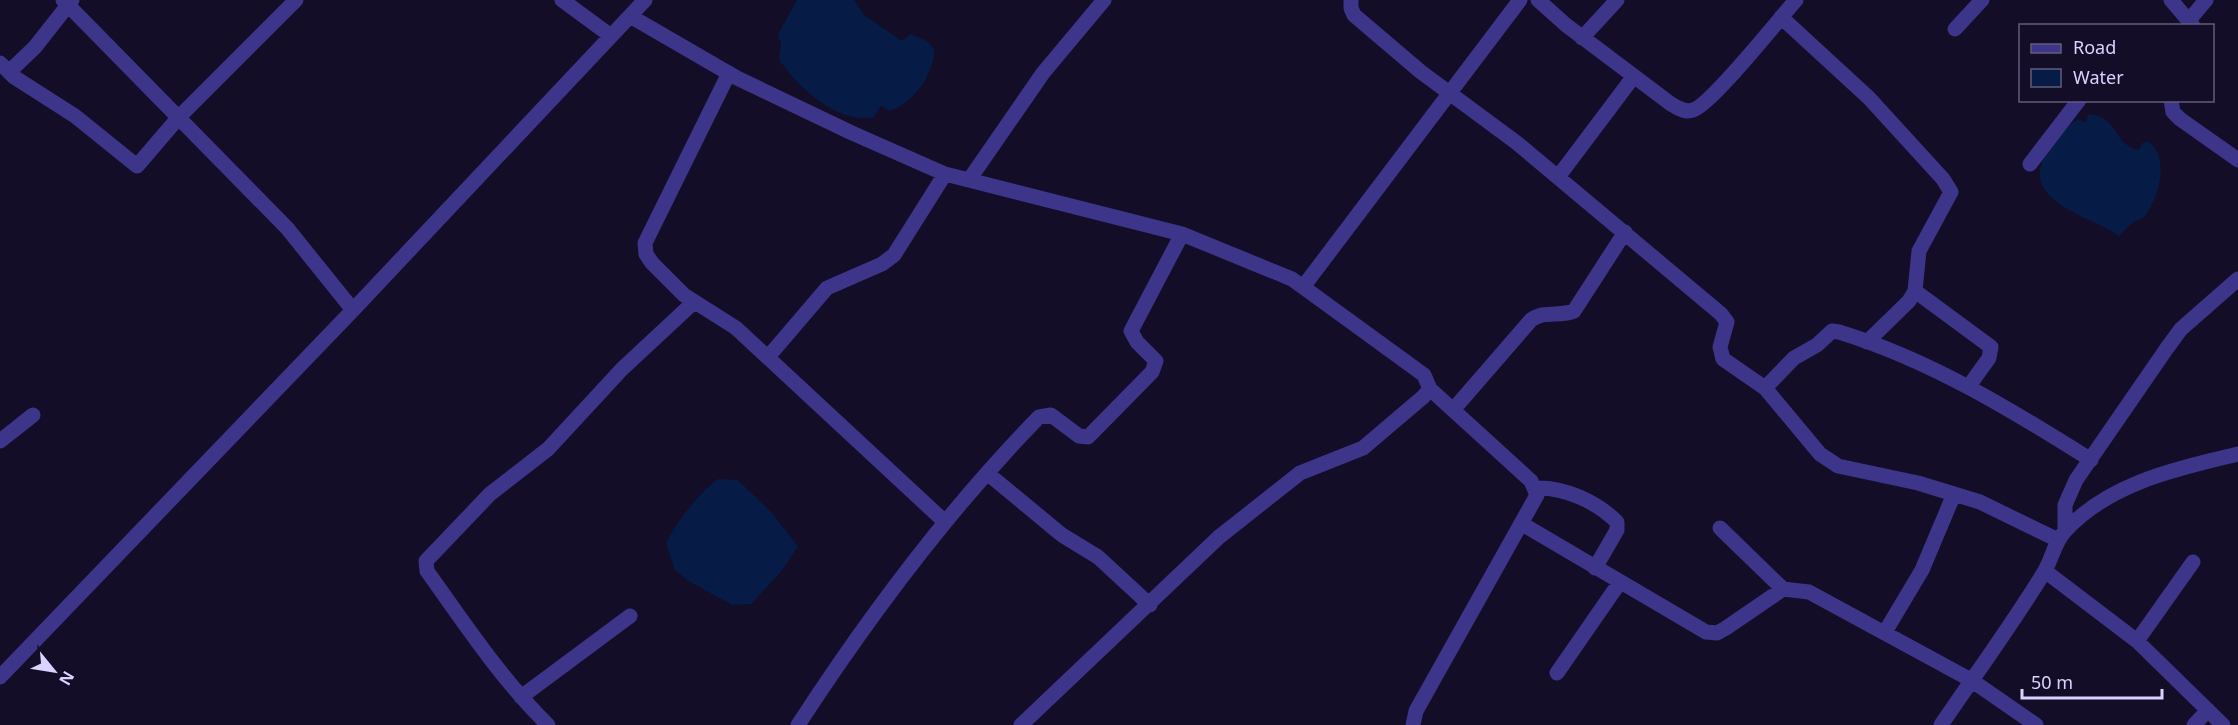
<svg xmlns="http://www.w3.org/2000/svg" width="2238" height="725" viewBox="0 0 2238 725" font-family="'Noto Sans',sans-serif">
  <rect width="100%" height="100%" fill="#130d27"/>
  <path fill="#061b46" d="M797,0H854L864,15L902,41L911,34L927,41L935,50C932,76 915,102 890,111L881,106L874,117C838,125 797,87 779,59L781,44L778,34Z
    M2088,114C2120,116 2111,144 2139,150L2142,143L2149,142C2170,158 2159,197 2145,216C2141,220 2137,220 2133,223C2128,226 2123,232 2119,236C2093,217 2020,202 2045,156C2053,142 2064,128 2078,119L2086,123Z
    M718,479L738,480L771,512L798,546L781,572L751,604L732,605L687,580L675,570L666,544C676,522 698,494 718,479Z"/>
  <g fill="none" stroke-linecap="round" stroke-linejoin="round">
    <path stroke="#3c3589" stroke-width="15" d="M63,0L287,228L353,310
      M562,0L611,36
      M1351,0V8L1354,15L1421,72L1517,143L1721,314L1727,322L1720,347L1723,359L1765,388L1820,454L1838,466L1918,483L1980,502L2058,540
      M1538,0L1566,25L1671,104C1678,108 1685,113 1693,110C1711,105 1779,19 1796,0
      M2171,0L2193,26
      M630,16L737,78L852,133L945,174L1182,234L1292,279L1424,375L1430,389L1423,397L1363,448L1300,473L1219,537L1021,725
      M1781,17L1869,98L1943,179L1951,192L1919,251L1915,291L1909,301L1867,342
      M2190,19L2206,0
      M1955,29L1982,0
      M1582,38L1617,0
      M0,63L14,77L75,116L137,166L179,117L296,0
      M9,72L35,47L72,0
      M729,73L645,243L646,254L652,263L684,295L736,328L945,522
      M2171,100L2173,112L2180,119L2238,160
      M2030,164L2079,100
      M1558,177L1634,76
      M969,180L1043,73L1104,0
      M1303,287L1520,0
      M1915,291L1991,347L1989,358L1969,386
      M768,357L827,288L882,264L894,255L945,174
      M1765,388L1794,358L1817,345L1832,331L1839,332C1930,360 2010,409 2091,460
      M1453,410L1531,320C1544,310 1560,317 1574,311L1625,232
      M0,441L33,415
      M987,473L1062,535L1098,557L1150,605
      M1536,488C1565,487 1597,502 1617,522V530L1595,568
      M1522,524L1706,632L1717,633L1726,628L1783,589L1809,592L1971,680L2036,725
      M1720,528L1783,589
      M2065,530V505L2076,480L2167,348L2181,329L2238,279
      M2045,571L2137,641L2223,725
      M1885,632L1922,570L1954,494
      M2137,641L2193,562
      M1557,673L1620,582
      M0,677L353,310L645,0
      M521,697L630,616
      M548,725C501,679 465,624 427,571L426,561L490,494L548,449L622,369L694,302
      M798,725C869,616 948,510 1039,417L1051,415L1079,436L1088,437L1152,372L1156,361L1137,342L1131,331L1182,234
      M1413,725L1416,711L1537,495L1531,481L1430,389
      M1941,725C1975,675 2011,626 2043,574C2052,560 2054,542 2066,530C2111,482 2177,469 2238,454
      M2194,725L2208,710"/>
  </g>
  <rect x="2019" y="24" width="195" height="78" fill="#130d27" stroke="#635c7d" stroke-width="1.5"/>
  <rect x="2031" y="44" width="30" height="9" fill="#3c3589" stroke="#635c7d" stroke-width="1.5"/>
  <text x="2073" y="54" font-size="18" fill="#dad3ff">Road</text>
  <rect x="2031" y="69" width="30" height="18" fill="#061b46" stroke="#635c7d" stroke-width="1.5"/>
  <text x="2073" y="84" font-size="18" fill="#dad3ff">Water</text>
  <g transform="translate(54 671) rotate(120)" stroke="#130d27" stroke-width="4.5" paint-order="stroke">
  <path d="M0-4.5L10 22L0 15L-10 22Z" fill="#dad3ff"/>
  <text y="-9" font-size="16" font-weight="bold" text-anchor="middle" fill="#dad3ff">N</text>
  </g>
  <path d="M2022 689v9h140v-9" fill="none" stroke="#dad3ff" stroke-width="3"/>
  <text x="2031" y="689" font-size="18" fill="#dad3ff" stroke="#130d27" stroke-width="4.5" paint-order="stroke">50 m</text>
</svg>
